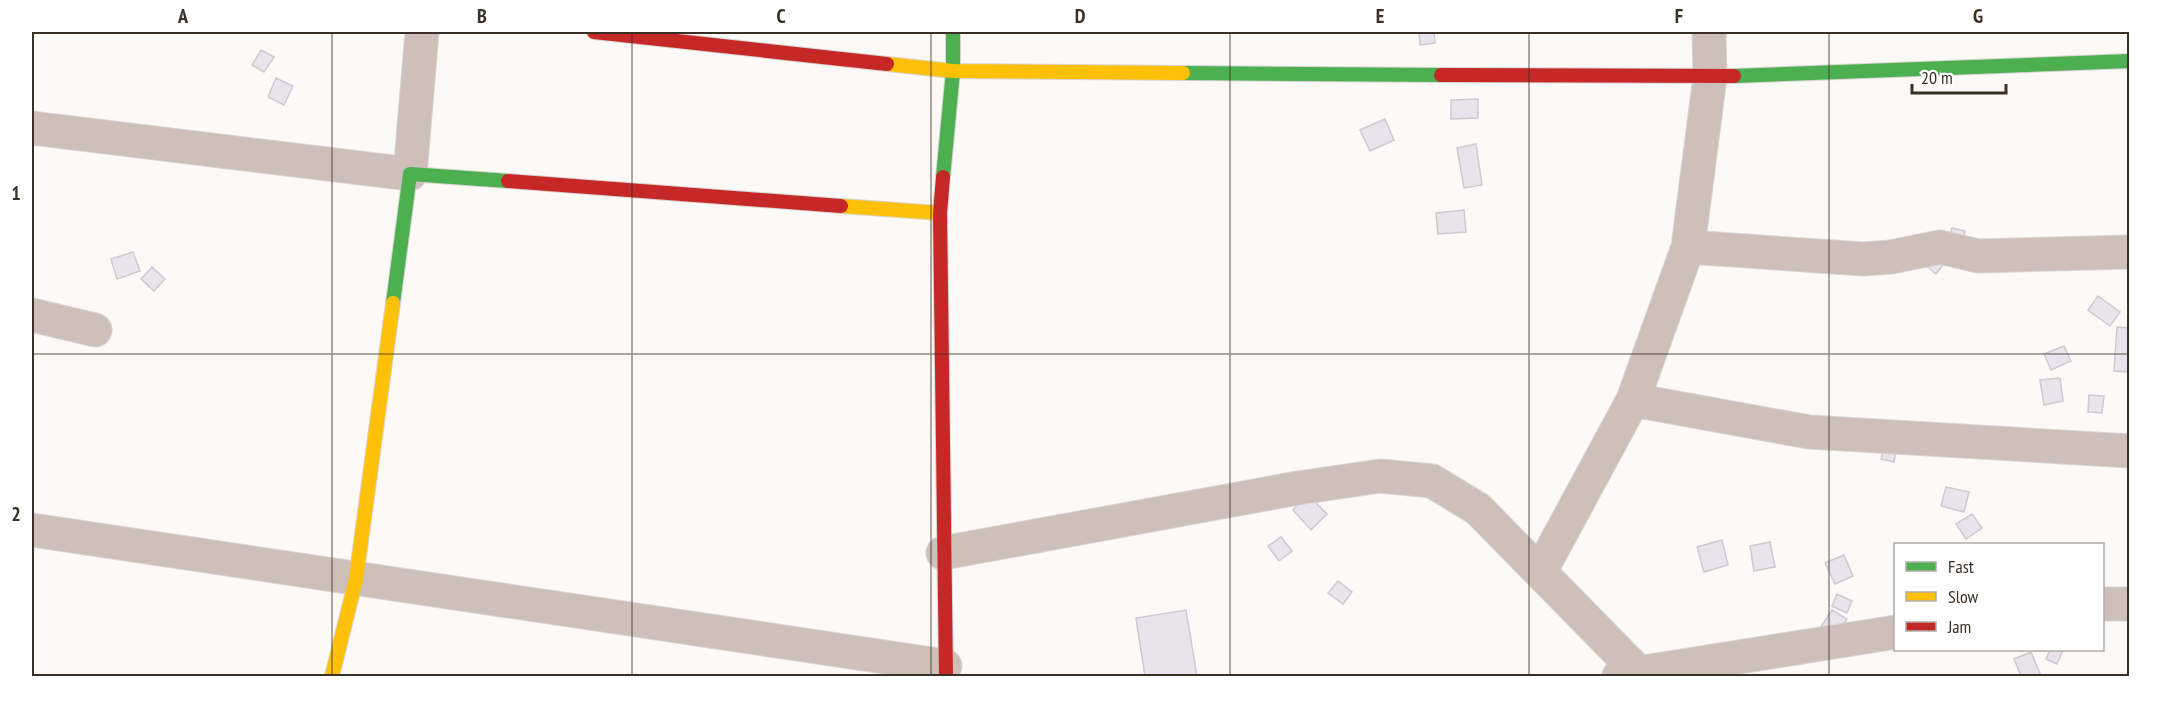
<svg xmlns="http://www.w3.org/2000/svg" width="2161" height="708" viewBox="0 0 2161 708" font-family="'PT Sans Narrow',sans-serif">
  <rect width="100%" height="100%" fill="#fcf9f7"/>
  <path fill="#eae2ed" stroke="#cfcacf" stroke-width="1.5" d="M1419,32H1434L1435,43L1420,45Z
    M261,50L274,57L264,72L252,65Z
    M276,78L293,86L284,105L268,97Z
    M1478,99V118L1451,119V100Z
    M1385,119L1394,140L1370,151L1360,130Z
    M1476,144L1482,185L1464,188L1457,148Z
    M1464,210L1466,232L1438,234L1436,213Z
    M1952,228L1965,231L1961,248L1948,245Z
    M133,252L140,271L117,279L111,259Z
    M1947,260L1936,274L1925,265Z
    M152,267L165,279L154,291L141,279Z
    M2098,296L2120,312L2110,326L2088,310Z
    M2117,327L2130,328V372L2114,371Z
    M2064,346L2071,361L2051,370L2044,354Z
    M2060,378L2063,401L2044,405L2040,380Z
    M2089,395L2104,396L2102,413L2088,412Z
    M1884,448L1896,451L1894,462L1881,459Z
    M1946,487L1969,492L1964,512L1941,506Z
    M1308,495L1327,514L1311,530L1293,510Z
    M1972,514L1982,528L1966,539L1956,524Z
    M1281,537L1292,551L1279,561L1268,546Z
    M1722,540L1728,565L1704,572L1697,547Z
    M1770,542L1775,567L1754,571L1750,546Z
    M1844,555L1853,576L1835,584L1825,563Z
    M1338,581L1352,592L1343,604L1328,593Z
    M1837,594L1852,601L1847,613L1832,606Z
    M1186,610L1197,676H1145L1136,618Z
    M1832,610L1847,619L1832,641L1818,631Z
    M2050,650H2063L2057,664L2046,659Z
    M2031,652L2041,676H2021L2014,659Z"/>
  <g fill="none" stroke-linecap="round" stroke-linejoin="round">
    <g stroke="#d8d5d2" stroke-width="35">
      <path id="street" d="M32,128L410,174L422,32
        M1688,247L1863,259L1891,257L1940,247L1978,256L2130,252
        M32,315L95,330
        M1633,400L1809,432L2130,451
        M32,530L945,666
        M943,553L1298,488L1380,476L1432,481L1478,509L1640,674
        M1540,572L1633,400L1688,247L1710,77L1709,32
        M2102,604H2130
        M1619,676L1896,632"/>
    </g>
    <g stroke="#d8d5d2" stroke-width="16">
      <path id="fast" d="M1183,73L1441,75
        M1734,76L2130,61
        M943,177L953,71V32
        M393,303L410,174L508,181"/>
    </g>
    <g stroke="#d8d5d2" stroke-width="16">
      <path id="slow" d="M887,64L953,71L1183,73
        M841,206L940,213
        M332,676L356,579L393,303"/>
    </g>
    <g stroke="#d8d5d2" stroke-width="16">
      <path id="jam" d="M594,32L887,64
        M1441,75L1734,76
        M943,177L940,213L946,676
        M508,181L841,206"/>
    </g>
    <use href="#street" stroke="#cebfb9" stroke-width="33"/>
    <use href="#fast" stroke="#4caf50" stroke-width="14"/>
    <use href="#slow" stroke="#ffc107" stroke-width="14"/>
    <use href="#jam" stroke="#c62828" stroke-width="14"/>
  </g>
  <path fill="none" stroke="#3a3026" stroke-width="1.5" stroke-opacity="0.55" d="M332,32V676M632,32V676M931,32V676M1230,32V676M1529,32V676M1829,32V676M32,354H2130"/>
  <rect width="2161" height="708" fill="none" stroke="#ffffff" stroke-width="66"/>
  <rect x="1894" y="543" width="210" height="108" fill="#ffffff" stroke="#b0aca8" stroke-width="1.5"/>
  <rect x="1906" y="562" width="30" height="9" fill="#4caf50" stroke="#b0aca8" stroke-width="1.5"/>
  <text x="1948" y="573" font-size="18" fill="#3a3026">Fast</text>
  <rect x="1906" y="592" width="30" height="9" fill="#ffc107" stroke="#b0aca8" stroke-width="1.5"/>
  <text x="1948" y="603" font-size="18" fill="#3a3026">Slow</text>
  <rect x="1906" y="622" width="30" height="9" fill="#c62828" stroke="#b0aca8" stroke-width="1.5"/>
  <text x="1948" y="633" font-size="18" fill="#3a3026">Jam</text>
  <path d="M1912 84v9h94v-9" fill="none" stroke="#3a3026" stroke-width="3"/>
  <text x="1921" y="84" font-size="18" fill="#3a3026" stroke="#ffffff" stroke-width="4.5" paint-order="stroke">20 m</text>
  <rect x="33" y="33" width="2095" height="642" fill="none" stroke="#3a3026" stroke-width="2"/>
  <g font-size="20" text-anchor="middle" font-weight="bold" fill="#3a3026">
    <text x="183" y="23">A</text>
    <text x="482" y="23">B</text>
    <text x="781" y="23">C</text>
    <text x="1080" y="23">D</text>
    <text x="1380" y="23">E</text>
    <text x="1679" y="23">F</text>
    <text x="1978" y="23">G</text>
    <text x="16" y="200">1</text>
    <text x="16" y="521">2</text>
  </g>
</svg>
